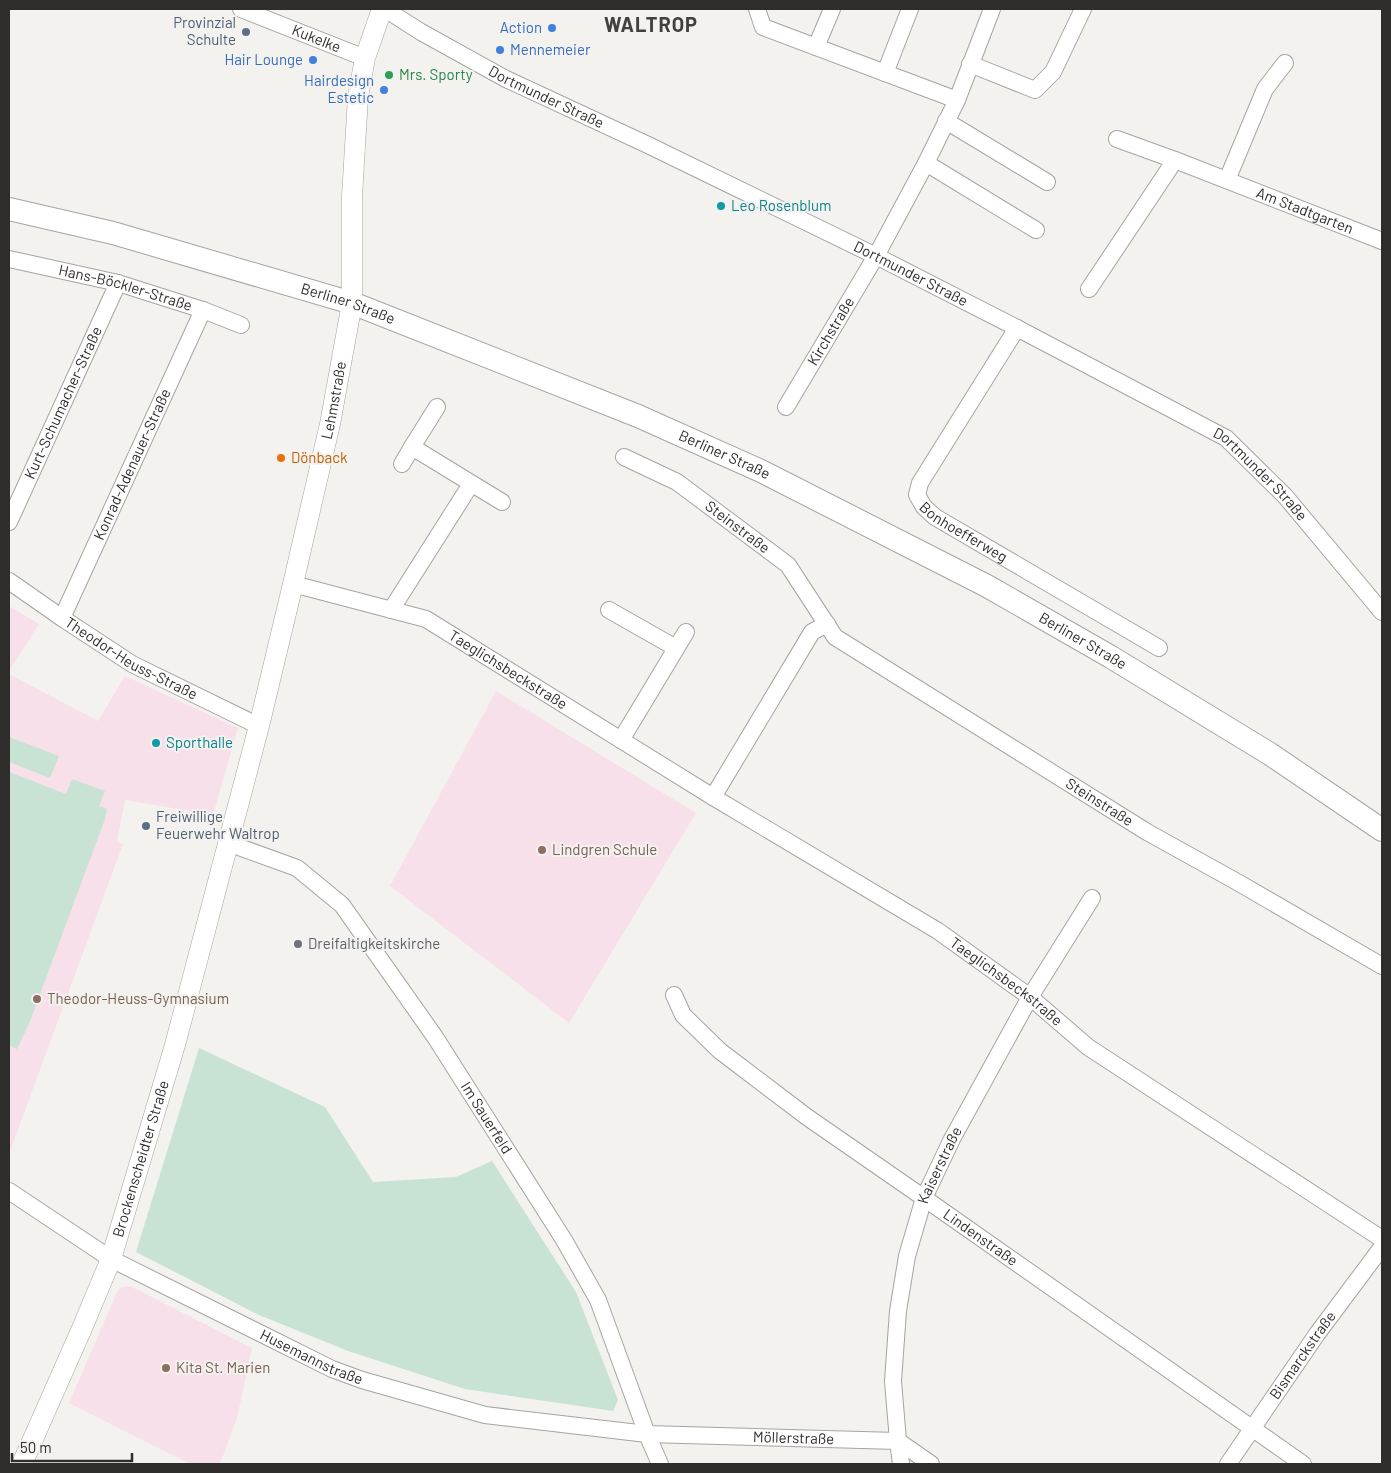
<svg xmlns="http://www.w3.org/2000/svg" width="1391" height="1473" viewBox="0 0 1391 1473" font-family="Barlow,sans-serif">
  <rect width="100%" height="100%" fill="#f3f2ef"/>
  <path fill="#f8e0eb" d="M9,606L39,624L9,671Z
    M9,674L98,721L125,676L238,728L213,815L125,800L117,842L123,844L9,1154Z
    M496,691L696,813L569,1023L390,886Z
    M127,1286L132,1287L252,1348L237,1418L220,1464H190L69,1403L118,1290L122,1287Z"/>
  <path fill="#c8e2d4" d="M9,737L59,756L50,778L9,762Z
    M9,772L66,794L72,779L105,791L99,806L107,809L105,819L29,1024L17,1049L9,1045Z
    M199,1048L325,1107L373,1182L456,1177L492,1161L576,1292L618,1400L613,1411L465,1389L348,1351L259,1315L136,1252Z"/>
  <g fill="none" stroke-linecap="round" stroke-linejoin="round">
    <g stroke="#a5a4a1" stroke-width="18">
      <g id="minor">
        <path id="s1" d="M241,9L365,58"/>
        <path id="s2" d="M385,9L421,32L506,79L648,145L876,256L1017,328L1226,438L1285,496L1382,612"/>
        <path d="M757,9L763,27L957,100"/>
        <path d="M816,47L832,9"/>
        <path d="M970,64L1035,90L1053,72L1083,9"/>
        <path d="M885,73L910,9"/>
        <path d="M946,121L1047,182"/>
        <path id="s3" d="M1117,139L1175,160L1382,241"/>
        <path d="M926,163L1036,230"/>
        <path d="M1227,180L1265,89L1285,63"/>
        <path id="s4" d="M9,259L118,283L203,310L241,325"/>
        <path d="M1089,289L1175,160"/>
        <path id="s5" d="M1017,328L920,483L917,495L924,507L935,517L1159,648"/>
        <path d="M437,407L412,447L502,502"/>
        <path id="s6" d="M786,407L876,256L926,163L957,100L992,9"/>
        <path id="s7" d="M624,457L677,482L788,565L835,637L1147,832L1239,883L1382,966"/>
        <path d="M402,464L412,447"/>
        <path id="s8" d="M9,522L118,283"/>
        <path id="s9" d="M9,581L62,618L132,664L259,726"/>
        <path id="s10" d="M293,584L426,619L713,797L938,931L1030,997L1088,1047L1382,1239"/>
        <path d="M391,610L471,484"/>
        <path d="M609,610L676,648"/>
        <path id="s11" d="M62,618L203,310"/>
        <path d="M621,740L686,632"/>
        <path d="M713,797L812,632L827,624"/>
        <path id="s12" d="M228,843L297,868L342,905L435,1037L564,1240L598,1300L647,1434L660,1464"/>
        <path id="s13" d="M674,995L683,1015L720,1051L807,1117L924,1198L1303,1464"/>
        <path id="s14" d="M9,1191L111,1259L332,1369L362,1380L485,1415L647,1434L898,1441L931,1464"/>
        <path id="s15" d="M901,1464L898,1441L893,1381L898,1311L907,1256L924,1198L952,1139L1030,997L1092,898"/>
        <path id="s16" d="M1228,1464L1317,1334L1382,1247"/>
      </g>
    </g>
    <g stroke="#a5a4a1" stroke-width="21">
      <g id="tertiary">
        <path id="s17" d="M22,1464L83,1326L111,1259L175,1045L259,726L293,584L330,424L352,303V196L358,97L365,58L382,9"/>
      </g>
    </g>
    <g stroke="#a5a4a1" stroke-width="24">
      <g id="secondary">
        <path id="s18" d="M9,209L113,233L352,303L638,416L761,471L987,586L1111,657L1270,754L1382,830"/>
      </g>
    </g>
    <use href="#minor" stroke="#fff" stroke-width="16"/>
    <use href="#tertiary" stroke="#fff" stroke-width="20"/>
    <use href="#secondary" stroke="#fff" stroke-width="22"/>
  </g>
  <g fill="#3f7fe0" stroke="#f3f2ef" stroke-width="2">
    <circle cx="552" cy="28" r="5"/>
    <circle cx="500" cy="50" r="5"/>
    <circle cx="313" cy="60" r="5"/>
    <circle cx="384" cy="90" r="5"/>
  </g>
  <g fill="#5c6f8a" stroke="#f3f2ef" stroke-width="2">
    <circle cx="246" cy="32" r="5"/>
    <circle cx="146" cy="826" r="5"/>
  </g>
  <circle fill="#2e9e5b" stroke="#f3f2ef" stroke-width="2" cx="389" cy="75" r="5"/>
  <g fill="#0f9aa8" stroke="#f3f2ef" stroke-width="2">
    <circle cx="721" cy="206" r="5"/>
    <circle cx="156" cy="743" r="5"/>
  </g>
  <circle fill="#e8710a" stroke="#f3f2ef" stroke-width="2" cx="281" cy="458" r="5"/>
  <g fill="#8d6e63" stroke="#f3f2ef" stroke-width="2">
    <circle cx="542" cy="850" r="5"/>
    <circle cx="37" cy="999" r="5"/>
    <circle cx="166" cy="1368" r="5"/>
  </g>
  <circle fill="#6b7280" stroke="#f3f2ef" stroke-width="2" cx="298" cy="944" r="5"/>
  <g text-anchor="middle" stroke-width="4" stroke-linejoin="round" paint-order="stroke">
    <g font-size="15" fill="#4e5e75" stroke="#f3f2ef" text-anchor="end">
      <text x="236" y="28">Provinzial<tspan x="236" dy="17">Schulte</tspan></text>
      <text x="156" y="822" text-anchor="start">Freiwillige<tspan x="156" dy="17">Feuerwehr Waltrop</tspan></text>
    </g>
    <g font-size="15" fill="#366cbe" stroke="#f3f2ef" text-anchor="end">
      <text x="542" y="33">Action</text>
      <text x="510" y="55" text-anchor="start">Mennemeier</text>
      <text x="303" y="65">Hair Lounge</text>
      <text x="374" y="86">Hairdesign<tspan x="374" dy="17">Estetic</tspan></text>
    </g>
    <g font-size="15" fill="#2e2d2c" stroke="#f3f2ef">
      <text dy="5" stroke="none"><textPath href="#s1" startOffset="81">Kukelke</textPath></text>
      <text dy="5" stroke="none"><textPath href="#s2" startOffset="184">Dortmunder Straße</textPath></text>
      <text dy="5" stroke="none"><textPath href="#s3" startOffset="201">Am Stadtgarten</textPath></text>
      <text dy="5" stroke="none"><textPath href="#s2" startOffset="589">Dortmunder Straße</textPath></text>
      <text dy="5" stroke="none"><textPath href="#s4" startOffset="120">Hans-Böckler-Straße</textPath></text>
      <text dy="5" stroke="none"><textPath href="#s18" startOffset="352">Berliner Straße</textPath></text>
      <text dy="5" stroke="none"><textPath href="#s6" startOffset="88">Kirchstraße</textPath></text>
      <text dy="5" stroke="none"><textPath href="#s17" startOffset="1111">Lehmstraße</textPath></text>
      <text dy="5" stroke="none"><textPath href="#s8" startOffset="131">Kurt-Schumacher-Straße</textPath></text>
      <text dy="5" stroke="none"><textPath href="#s18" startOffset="758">Berliner Straße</textPath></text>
      <text dy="5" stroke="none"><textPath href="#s11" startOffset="169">Konrad-Adenauer-Straße</textPath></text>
      <text dy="5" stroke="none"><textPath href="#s2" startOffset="994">Dortmunder Straße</textPath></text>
      <text dy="5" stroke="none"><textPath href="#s7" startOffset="134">Steinstraße</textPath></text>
      <text dy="5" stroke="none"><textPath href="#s5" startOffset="256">Bonhoefferweg</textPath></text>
      <text dy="5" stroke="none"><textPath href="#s18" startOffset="1162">Berliner Straße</textPath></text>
      <text dy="5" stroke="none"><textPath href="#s9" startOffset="145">Theodor-Heuss-Straße</textPath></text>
      <text dy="5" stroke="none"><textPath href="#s10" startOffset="234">Taeglichsbeckstraße</textPath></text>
      <text dy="5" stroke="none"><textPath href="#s7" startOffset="595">Steinstraße</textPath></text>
      <text dy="5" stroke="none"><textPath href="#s10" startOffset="822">Taeglichsbeckstraße</textPath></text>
      <text dy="5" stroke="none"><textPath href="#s12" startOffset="389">Im Sauerfeld</textPath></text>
      <text dy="5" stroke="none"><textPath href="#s17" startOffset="328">Brockenscheidter Straße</textPath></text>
      <text dy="5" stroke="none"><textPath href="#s15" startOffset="306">Kaiserstraße</textPath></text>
      <text dy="5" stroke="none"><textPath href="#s13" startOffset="394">Lindenstraße</textPath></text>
      <text dy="5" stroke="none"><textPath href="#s16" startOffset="132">Bismarckstraße</textPath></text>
      <text dy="5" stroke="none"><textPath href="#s14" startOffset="346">Husemannstraße</textPath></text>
      <text dy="5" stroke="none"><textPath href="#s14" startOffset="839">Möllerstraße</textPath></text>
    </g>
    <g font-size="15" fill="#27864d" stroke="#f3f2ef" text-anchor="start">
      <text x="399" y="80">Mrs. Sporty</text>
    </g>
    <g font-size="15" fill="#0d838f" stroke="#f3f2ef" text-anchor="start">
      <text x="731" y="211">Leo Rosenblum</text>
      <text x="166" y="748">Sporthalle</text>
    </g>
    <g font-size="15" fill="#c56008" stroke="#f3f2ef" text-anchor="start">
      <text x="291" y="463">Dönback</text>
    </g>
    <g font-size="15" fill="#785e54" stroke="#f3f2ef" text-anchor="start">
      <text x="552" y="855">Lindgren Schule</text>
      <text x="47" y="1004">Theodor-Heuss-Gymnasium</text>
      <text x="176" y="1373">Kita St. Marien</text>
    </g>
    <g font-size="15" fill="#5b616d" stroke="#f3f2ef" text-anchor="start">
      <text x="308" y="949">Dreifaltigkeitskirche</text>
    </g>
    <g font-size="20" font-weight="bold" letter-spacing="1" fill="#42413f" stroke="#f3f2ef">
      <text x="651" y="32">WALTROP</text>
    </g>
  </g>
  <rect width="1391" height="1473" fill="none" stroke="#2e2d2c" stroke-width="20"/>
  <path d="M12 1453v8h120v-8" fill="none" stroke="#2e2d2c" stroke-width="2.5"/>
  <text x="20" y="1453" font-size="15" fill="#2e2d2c" stroke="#f3f2ef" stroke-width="4" paint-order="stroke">50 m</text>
</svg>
